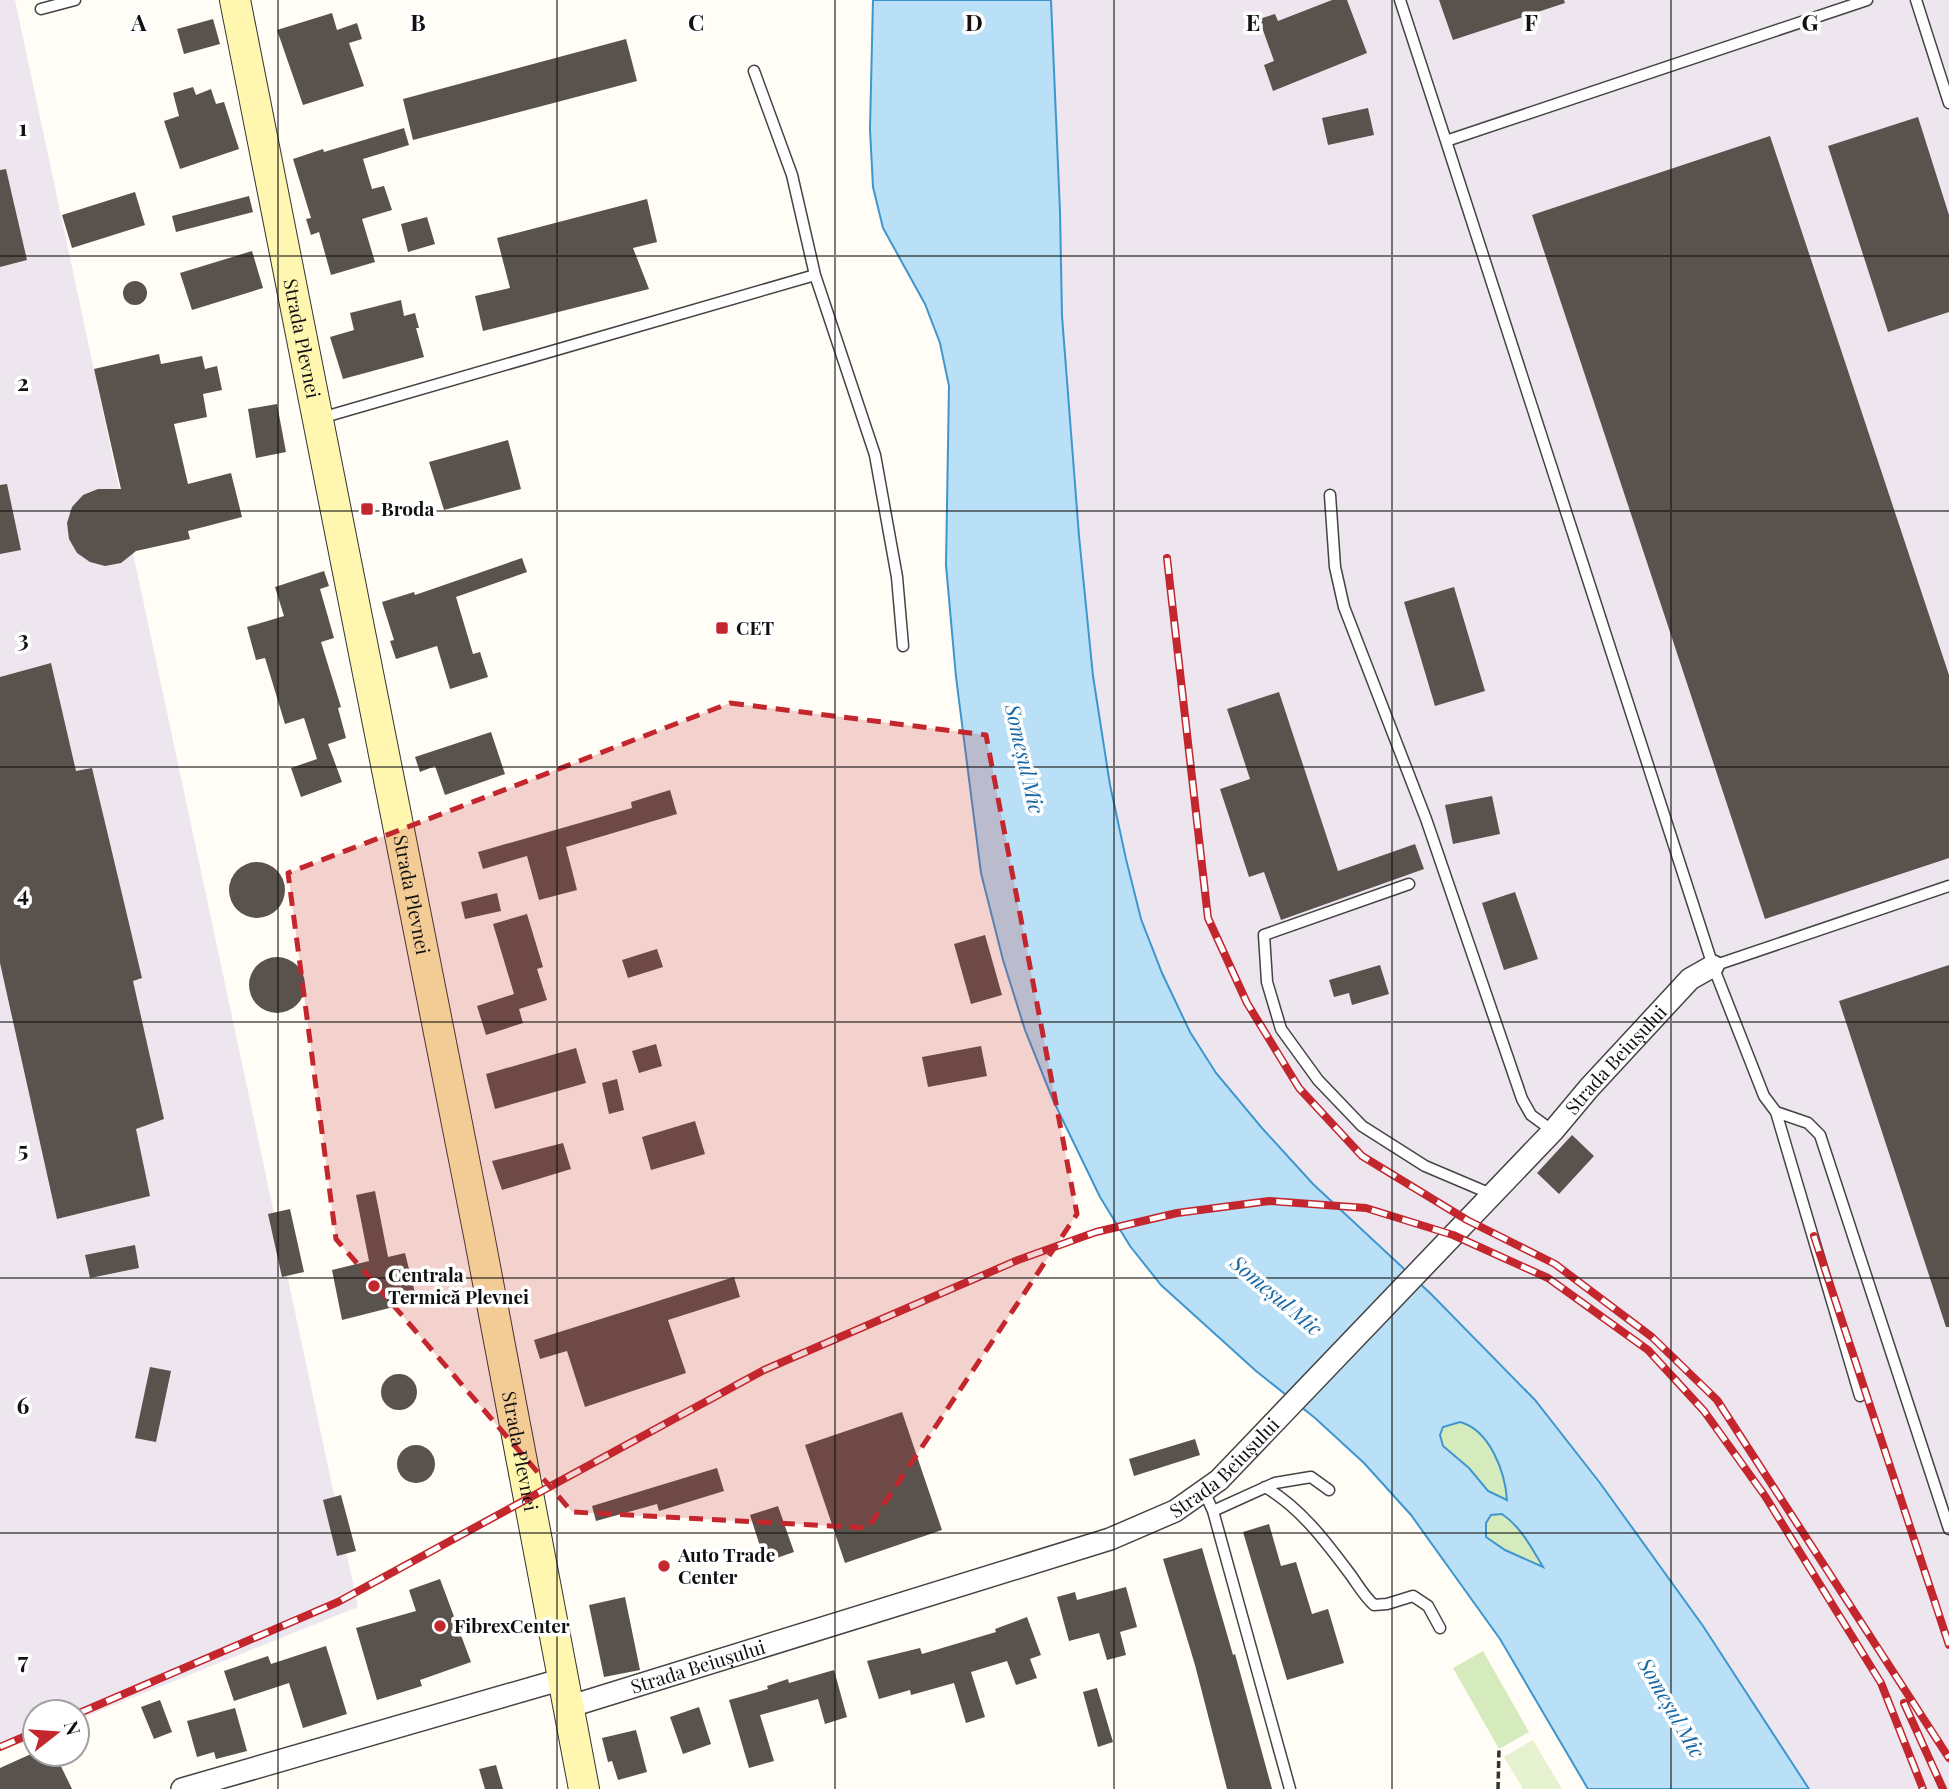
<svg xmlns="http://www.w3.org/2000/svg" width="1949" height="1789" viewBox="0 0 1949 1789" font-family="'Playfair Display',serif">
  <rect width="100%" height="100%" fill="#fffdf5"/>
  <path fill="#eee6ef" d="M0,0H15L358,1607L77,1720V1712H35V1737L0,1751Z
    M1051,0H1949V1789H1809L1703,1626L1573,1448L1535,1400L1431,1294L1313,1184L1216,1073L1190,1032L1162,973L1141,919L1110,785L1093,676L1079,536L1062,316L1060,212Z"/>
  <path fill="#d5ebbd" d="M1460,1422C1492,1431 1502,1471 1507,1501L1488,1491L1469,1468L1443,1446L1440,1435L1443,1427Z
    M1502,1514C1521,1527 1531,1548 1543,1568L1505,1550L1486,1537V1523L1491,1515Z
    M1483,1651L1529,1732L1499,1749L1453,1668Z"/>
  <path fill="#e6f2cf" d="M1533,1740L1562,1789H1523L1504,1757Z"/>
  <path fill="#b9e0f7" stroke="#3f96cf" stroke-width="2" fill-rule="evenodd" d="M873,0H1051L1060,212L1062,316L1079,536L1093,676L1110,785L1126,859L1141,919L1162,973L1190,1032L1216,1073L1262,1128L1313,1184L1431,1294L1535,1400L1600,1483L1703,1626L1809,1789H1588L1500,1639L1411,1515L1364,1463L1315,1418L1256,1371L1161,1285L1130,1246L1100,1197L1053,1100L1025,1030L1003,960L981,873L956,677L946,565L949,386L940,343L925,304L883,228L873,187L870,129ZM1460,1422C1490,1430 1505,1472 1507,1500L1488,1491L1469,1468L1443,1446L1440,1435L1443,1427ZM1502,1514C1521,1527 1531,1547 1543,1567L1505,1550L1486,1537V1523L1491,1515Z"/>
  <path fill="#5a524d" d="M1332,0H1347L1367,53L1273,91L1264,65L1274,61L1259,19L1275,14L1278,21Z
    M1439,0H1564L1565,3L1453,40Z
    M332,13L337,30L357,23L362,39L349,43L364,86L303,105L277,30Z
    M213,19L220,44L184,54L177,29Z
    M626,39L637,81L413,140L403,99Z
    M193,87L196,95L211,89L216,104L224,102L239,149L180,169L164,121L179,116L173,93Z
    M1368,108L1374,135L1328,145L1322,118Z
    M1918,117L1949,215V312L1888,332L1828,146Z
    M404,128L409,145L363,159L372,189L384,186L392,210L362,219L375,262L331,275L319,232L311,235L306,219L311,218L293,159L323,149L324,152Z
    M1770,136L1949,675V858L1765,919L1532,215Z
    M6,169L27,260L0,267V170Z
    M135,192L145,225L72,248L62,215Z
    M249,196L253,212L176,232L172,216Z
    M647,199L657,242L633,248L649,289L483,331L475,296L510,288L497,238Z
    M427,217L435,244L408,252L401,224Z
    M252,251L263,288L192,310L180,273Z
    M123 293a12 12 0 1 1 24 0a12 12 0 1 1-24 0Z
    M401,300L404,316L415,313L419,328H416L424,357L343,379L330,337L354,330L350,313Z
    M159,354L161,364L202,356L205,369L217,366L222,390L203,394L207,417L174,424L188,484L231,473L242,517L188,531L190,539L136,551L121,563L105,566L90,562L77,553L69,539L67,523L72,507L83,495L98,489H121L94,369Z
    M277,404L286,452L256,458L248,409Z
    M508,440L521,489L444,510L429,462Z
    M7,484L21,550L0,554V485Z
    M522,558L527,572L456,597L473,654L480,652L488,677L450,689L437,646L396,659L390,641L394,640L382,602L414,592L415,595Z
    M324,571L329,586L320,589L334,638L321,642L341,707L338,708L346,738L328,744L342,782L301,797L291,768L317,759L304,718L285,724L265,658L256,660L247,627L284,616L275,587Z
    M1454,587L1485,691L1435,706L1404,602Z
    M51,663L76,771L92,768L142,978L133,981L164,1119L136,1129L150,1196L57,1219L0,963V677Z
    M1279,692L1338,871L1415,844L1424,869L1281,920L1264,872L1249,877L1220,789L1250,779L1227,709Z
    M491,732L505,774L445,795L435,766L420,772L415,757Z
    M670,790L677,814L566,847L577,890L539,900L527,856L483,869L478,852L632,808L631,802Z
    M1492,796L1500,834L1453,844L1445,805Z
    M229 890a28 28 0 1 1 56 0a28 28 0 1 1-56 0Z
    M1515,892L1538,959L1504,970L1482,903Z
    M497,893L501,911L465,919L461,902Z
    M527,914L543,967L537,969L547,1000L519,1009L523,1023L486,1035L477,1006L514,994L493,924Z
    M985,935L1002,995L971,1004L954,944Z
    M657,949L663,967L628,978L622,960Z
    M249 985a28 28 0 1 1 56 0a28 28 0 1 1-56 0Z
    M1380,965L1389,994L1352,1005L1349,993L1334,997L1329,980Z
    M1949,965V1327H1946L1839,1001Z
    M656,1044L662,1066L639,1073L632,1051Z
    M981,1046L987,1076L928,1087L922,1057Z
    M576,1048L586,1083L495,1109L486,1074Z
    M617,1079L624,1110L609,1114L602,1083Z
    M695,1121L705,1154L651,1170L642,1137Z
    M1572,1135L1594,1156L1559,1194L1537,1173Z
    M563,1143L571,1169L502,1190L492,1161Z
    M375,1191L388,1257L405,1253L417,1301L342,1320L332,1270L369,1261L356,1195Z
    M290,1209L304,1272L282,1277L268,1214Z
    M135,1245L139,1268L90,1278L85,1255Z
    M734,1277L740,1297L668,1320L686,1373L585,1407L567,1351L540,1359L534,1340Z
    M150,1367L171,1371L156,1442L135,1438Z
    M381 1392a18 18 0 1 1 36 0a18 18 0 1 1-36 0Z
    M902,1412L942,1530L845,1563L805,1445Z
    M1195,1439L1200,1455L1134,1476L1129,1459Z
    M397 1464a19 19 0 1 1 38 0a19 19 0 1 1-38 0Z
    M717,1468L724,1491L659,1511L657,1504L596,1521L592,1506Z
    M341,1495L356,1551L337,1556L323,1500Z
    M778,1506L794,1552L765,1562L750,1515Z
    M1269,1524L1281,1566L1296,1562L1312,1614L1328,1609L1344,1663L1287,1680L1243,1532Z
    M1202,1548L1233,1655L1235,1654L1272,1789H1227L1195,1665L1163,1559Z
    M440,1579L471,1662L420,1680L422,1686L377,1700L356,1628L416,1611L409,1590Z
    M1126,1587L1137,1627L1120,1632L1126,1655L1107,1660L1099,1633L1069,1641L1057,1597L1075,1592L1077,1600Z
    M625,1597L640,1670L604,1677L589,1605Z
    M1027,1617L1041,1655L1030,1659L1037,1678L1016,1685L1007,1661L971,1672L985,1717L966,1723L954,1683L911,1695L910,1690L879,1699L867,1661L920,1648L922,1654L996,1632L995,1629Z
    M326,1646L347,1714L303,1728L289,1683L234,1701L224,1671L268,1656L271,1664Z
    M834,1670L847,1717L825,1724L818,1699L760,1715L774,1761L749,1768L729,1700L768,1689L767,1686L788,1679L789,1683Z
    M1097,1688L1113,1742L1098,1747L1083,1692Z
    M160,1700L172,1732L154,1739L141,1707Z
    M699,1707L711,1744L683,1754L670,1717Z
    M235,1708L247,1751L216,1759L214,1752L197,1757L187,1721Z
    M636,1730L647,1772L618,1780L612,1761L608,1762L602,1738Z
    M31,1754H55L72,1789H0V1768Z
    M496,1765L503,1789H485L479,1769Z"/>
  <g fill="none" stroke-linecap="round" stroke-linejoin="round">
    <g stroke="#444" stroke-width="13">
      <path id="lane" d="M1400,0L1446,141
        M1867,0L1446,141L1713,966L1764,1096L1776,1112L1808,1123L1820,1135L1949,1529
        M1916,0L1949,103
        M41,9L75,0
        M754,71L792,175L815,275L875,455L897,577L903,646
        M321,418L815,275
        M1330,495L1335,567L1344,607L1426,819L1522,1099L1531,1115L1553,1131
        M1409,884L1264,935L1267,982L1281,1029L1318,1080L1362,1126L1425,1166L1491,1194
        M1713,966L1949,886
        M1776,1112L1860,1396
        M1265,1487C1301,1508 1326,1542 1350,1574C1358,1585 1364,1596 1374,1605L1387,1604L1413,1596L1428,1606L1440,1628
        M1204,1491L1213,1511L1290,1789
        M1213,1511L1275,1483L1311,1477L1329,1490"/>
    </g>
    <g stroke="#444" stroke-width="24">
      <g id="street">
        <path id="s1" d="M568,1707L1110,1539L1175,1511L1219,1480L1553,1131L1589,1088L1690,979L1713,966"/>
        <path d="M182,1789L563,1679"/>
      </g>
    </g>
    <g stroke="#333" stroke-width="32">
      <g id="secondary">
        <path id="s2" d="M235,0L479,1235L584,1789"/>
      </g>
    </g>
    <path stroke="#333" stroke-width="3.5" stroke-dasharray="7 3.5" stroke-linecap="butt" d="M1498,1789L1499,1749"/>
    <use href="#lane" stroke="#fff" stroke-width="10"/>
    <use href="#street" stroke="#fff" stroke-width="21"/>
    <use href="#secondary" stroke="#fff6b0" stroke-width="30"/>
    <g stroke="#c4262e" stroke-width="8">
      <path id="rail" d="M1167,558L1208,918L1247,1003L1299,1088L1362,1156L1467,1220L1555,1264L1652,1337L1717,1400L1949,1758
        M1814,1236L1949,1645
        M1904,1703L1943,1789
        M77,1714L338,1602L764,1370L1018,1260L1096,1232L1177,1213L1269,1201L1366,1208L1453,1235L1548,1278L1648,1350L1704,1411L1765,1496L1881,1683L1923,1789
        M0,1747L35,1732"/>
    </g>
    <use href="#rail" stroke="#fff" stroke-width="5" stroke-dasharray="16" stroke-linecap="butt"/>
  </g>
  <path fill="#c4262e" fill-opacity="0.2" stroke="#c4262e" stroke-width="5" stroke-dasharray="14 9" stroke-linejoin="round" d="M730,703L986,735L1077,1214L868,1528L572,1512L336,1239L288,873Z"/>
  <path fill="none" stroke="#111" stroke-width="2" stroke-opacity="0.55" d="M278,0V1789M557,0V1789M835,0V1789M1114,0V1789M1392,0V1789M1671,0V1789M0,256H1949M0,511H1949M0,767H1949M0,1022H1949M0,1278H1949M0,1533H1949"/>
  <g fill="#c4262e" stroke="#fff" stroke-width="2.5">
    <rect x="360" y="502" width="14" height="14" rx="3.5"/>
    <rect x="715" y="621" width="14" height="14" rx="3.5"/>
    <circle cx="374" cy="1286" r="7"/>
    <circle cx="664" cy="1566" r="7"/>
    <circle cx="440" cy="1626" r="7"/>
  </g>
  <g text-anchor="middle" stroke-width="7" stroke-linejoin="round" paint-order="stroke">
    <g font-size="19" fill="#111" stroke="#fff">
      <text dy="7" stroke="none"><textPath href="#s2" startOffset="345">Strada Plevnei</textPath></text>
      <text dy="7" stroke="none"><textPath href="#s2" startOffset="912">Strada Plevnei</textPath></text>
      <text dy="7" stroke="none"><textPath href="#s1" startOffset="1270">Strada Beiușului</textPath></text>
      <text dy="7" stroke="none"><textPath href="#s2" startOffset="1479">Strada Plevnei</textPath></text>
      <text dy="7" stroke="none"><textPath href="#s1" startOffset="704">Strada Beiușului</textPath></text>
      <text dy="7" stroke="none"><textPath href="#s1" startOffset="136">Strada Beiușului</textPath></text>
    </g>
    <g font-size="19" font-weight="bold" fill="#111" stroke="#fff" text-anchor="start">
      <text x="381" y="516">Broda</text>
      <text x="736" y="635">CET</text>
      <text x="388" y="1282">Centrala<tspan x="388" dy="22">Termică Plevnei</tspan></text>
      <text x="678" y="1562">Auto Trade<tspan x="678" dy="22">Center</tspan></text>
      <text x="454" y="1633">FibrexCenter</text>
    </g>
    <g font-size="21" font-style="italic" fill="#1768a6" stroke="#fff">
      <text transform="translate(1024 759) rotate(77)" y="7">Someșul Mic</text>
      <text transform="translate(1276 1296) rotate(40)" y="7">Someșul Mic</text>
      <text transform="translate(1671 1708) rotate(60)" y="7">Someșul Mic</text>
    </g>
  </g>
  <g font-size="23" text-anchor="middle" font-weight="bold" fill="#111" stroke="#fff" stroke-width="7" stroke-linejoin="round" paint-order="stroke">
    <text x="139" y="31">A</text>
    <text x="418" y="31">B</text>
    <text x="696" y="31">C</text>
    <text x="974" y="31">D</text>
    <text x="1253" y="31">E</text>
    <text x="1531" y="31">F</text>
    <text x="1810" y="31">G</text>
    <text x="23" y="136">1</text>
    <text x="23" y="391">2</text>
    <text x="23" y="647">3</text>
    <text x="23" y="902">4</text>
    <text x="23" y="1158">5</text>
    <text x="23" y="1414">6</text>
    <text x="23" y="1669">7</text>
  </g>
  <g transform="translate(56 1733) rotate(73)"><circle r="33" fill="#ffffff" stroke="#a0a0a0" stroke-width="2"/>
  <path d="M0-5L12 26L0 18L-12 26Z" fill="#c4262e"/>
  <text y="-10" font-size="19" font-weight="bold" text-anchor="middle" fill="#111111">N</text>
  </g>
</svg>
